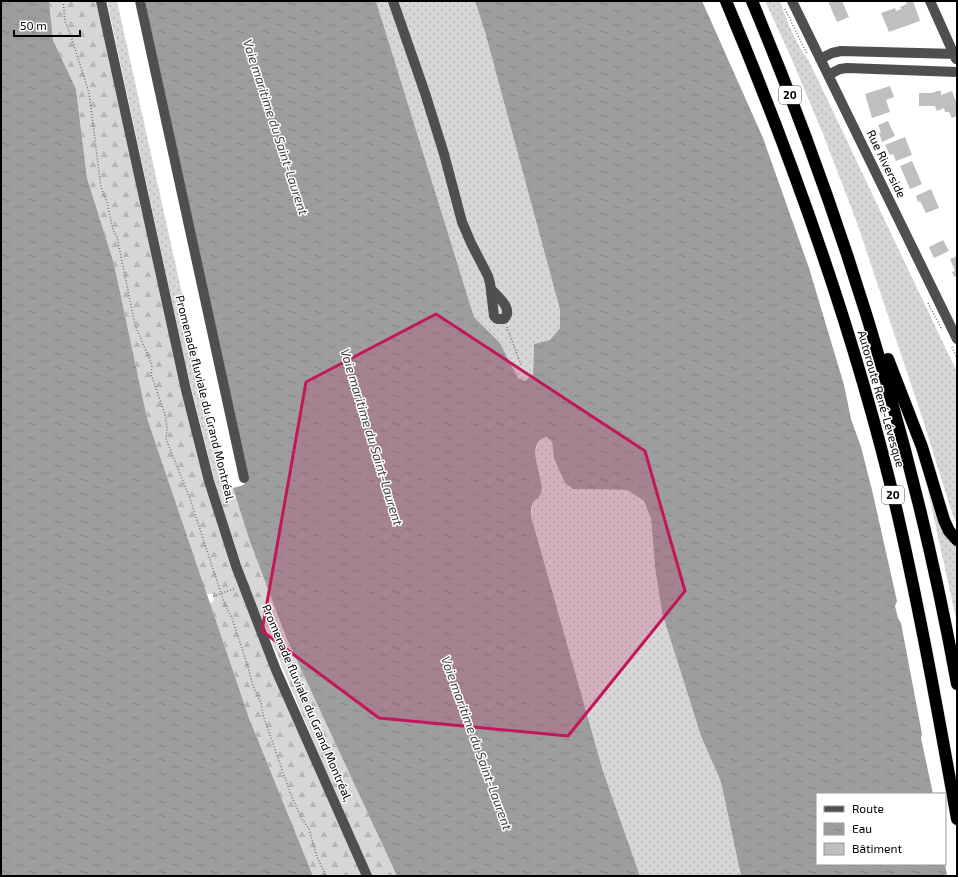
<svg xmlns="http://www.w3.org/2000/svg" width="958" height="877" viewBox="0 0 958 877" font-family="'Exo 2',sans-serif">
  <defs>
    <pattern id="grass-dots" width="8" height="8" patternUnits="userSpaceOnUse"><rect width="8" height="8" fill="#d6d6d6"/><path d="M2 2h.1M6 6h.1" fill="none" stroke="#b6b6b6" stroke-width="1.8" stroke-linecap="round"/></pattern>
    <pattern id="forest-firs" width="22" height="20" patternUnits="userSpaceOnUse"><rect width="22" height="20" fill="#d6d6d6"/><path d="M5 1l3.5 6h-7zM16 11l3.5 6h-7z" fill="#b6b6b6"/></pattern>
    <pattern id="water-ripples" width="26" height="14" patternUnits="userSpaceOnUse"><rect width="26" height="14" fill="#9d9d9d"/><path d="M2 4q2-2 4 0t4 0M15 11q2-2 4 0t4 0" fill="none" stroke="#858585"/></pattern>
  </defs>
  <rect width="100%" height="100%" fill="#fff"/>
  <path fill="url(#grass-dots)" d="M107,1H117L201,379L227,486L233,488L218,494L187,371Z
    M376,1H475L485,32L560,310V328L550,340L534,344L533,374L525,381L518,378L500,343L474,317Z
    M765,1H780C787,22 796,44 809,61L957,372V524L953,516L922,417L857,223L823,134L790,55Z
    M547,437L552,441L554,458L573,489L627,490L644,501L651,519L655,567L662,613L701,736L721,782L741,876H640L603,771L531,516L533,504L541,493C541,478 526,442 547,437Z
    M931,490L957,545V623L928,491Z"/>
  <path fill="url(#forest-firs)" d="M49,1H97L206,485L362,876H313L249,718L210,604L214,600L213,594H207L147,418L114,264L87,178L76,89L53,40Z
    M233,488L249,539L286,637L397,876H372L318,752L238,561L218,494Z"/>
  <path fill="url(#water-ripples)" d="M1,1H49L53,40L76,89L87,178L114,264L147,418L249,718L313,876H1Z
    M145,1H376L474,317L500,343L518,378L525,381L533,374L534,344L550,340L560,328V310L485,32L475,1H702L763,138L809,268L844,385L851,419L861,447L872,490L897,601L895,606L898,618L901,623L922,734L921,738L933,794H817V864L945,863L947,876H741L721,782L701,736L662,613L655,567L651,519L644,501L627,490L573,489L565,483L554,458L552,442L547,437C522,443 546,480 541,493C540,497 535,500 533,503C531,507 531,512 531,516L603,771L640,876H397L286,637L249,539L233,488C241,486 248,485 248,475Z"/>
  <path fill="#bfbfbf" d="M828,1H842L849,17L837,22Z
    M913,1L920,21L889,32L881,13L895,8L896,11L901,9L900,7L907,4L906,2Z
    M890,86L894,97L886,100L890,112L872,118L865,94Z
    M937,91H941V95L952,91L957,104V116L952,118L949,112H945L944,108L937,111L935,106H919V93H932Z
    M888,121L895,136L882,142L879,133L881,132L878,125Z
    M905,137L912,155L896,161L893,154L890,155L885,145Z
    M912,161L922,184L910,189L900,166Z
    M931,189L939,208L926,213L920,201L918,202L916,196Z
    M943,240L949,251L934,258L929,247Z
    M957,256V276L954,277L952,272L955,271L950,259Z"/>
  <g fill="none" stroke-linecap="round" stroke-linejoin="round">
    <g stroke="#dbdbdb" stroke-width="13">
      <path id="highway" d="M726,1C796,168 857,340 898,516C921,617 939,718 957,819
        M752,1C845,223 914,447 957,684
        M888,359L922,447L944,520L949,531L957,540"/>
    </g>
    <path stroke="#717171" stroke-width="1.5" stroke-dasharray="1 2" stroke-linecap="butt" d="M63,1L65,21L71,36L89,93L101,187L107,202L113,230L117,237L135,325L152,365L151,374L165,414L167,427L166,439L189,496L225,605L232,618L248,667L253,686L261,703L263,715L291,795L302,819L309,829L317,857L326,876
      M785,9L807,54
      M928,303L942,330
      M507,327L521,365
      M952,347L957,358
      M213,596L234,589"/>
    <path stroke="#4f4f4f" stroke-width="10" d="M101,1L186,390L209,481L236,566L276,670L367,876
      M140,1L244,478
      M393,1L425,93L444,154L462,222L471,243L488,276L490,283L494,316L497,319H504C514,309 498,297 491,289
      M792,1L957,339
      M930,1L956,59
      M820,59L832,53L841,51L957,54
      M828,75L840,69L847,68L957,72"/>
    <use href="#highway" stroke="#000" stroke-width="12"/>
  </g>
  <path fill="#c2185b" fill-opacity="0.2" stroke="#c2185b" stroke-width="3" stroke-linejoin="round" d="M436,314L645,451L685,591L568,736L379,718L262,631L306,382Z"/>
  <g text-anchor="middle" stroke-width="3" stroke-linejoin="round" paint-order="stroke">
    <g fill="#fff" stroke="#4c4c4c" stroke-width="1">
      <rect x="779" y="86" width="22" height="18" rx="3"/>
      <rect x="882" y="486" width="22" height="18" rx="3"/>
    </g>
    <g font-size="11" font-weight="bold" fill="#000">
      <text x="790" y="99">20</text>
      <text x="893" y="499">20</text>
    </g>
    <g font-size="12" fill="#000" stroke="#fff">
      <text transform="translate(886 164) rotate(64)" y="4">Rue Riverside</text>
      <text transform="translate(205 399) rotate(76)" y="4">Promenade fluviale du Grand Montréal,</text>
      <text transform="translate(881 399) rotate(74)" y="4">Autoroute René-Lévesque</text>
      <text transform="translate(307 703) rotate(67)" y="4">Promenade fluviale du Grand Montréal,</text>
    </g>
    <g font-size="13" font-style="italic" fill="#3e3e3e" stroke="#fff">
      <text transform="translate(276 127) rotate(72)" y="5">Voie maritime du Saint-Laurent</text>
      <text transform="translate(372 437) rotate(73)" y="5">Voie maritime du Saint-Laurent</text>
      <text transform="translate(477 743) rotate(70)" y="5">Voie maritime du Saint-Laurent</text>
    </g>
  </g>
  <rect width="958" height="877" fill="none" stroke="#000000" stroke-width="4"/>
  <rect x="816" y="793" width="130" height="72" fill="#ffffff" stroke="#999999"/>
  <rect x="824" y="806" width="20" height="6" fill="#4f4f4f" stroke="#999999"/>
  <text x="852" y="813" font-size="12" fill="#000000">Route</text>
  <rect x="824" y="823" width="20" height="12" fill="url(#water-ripples)" stroke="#999999"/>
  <text x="852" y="833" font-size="12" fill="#000000">Eau</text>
  <rect x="824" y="843" width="20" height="12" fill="#bfbfbf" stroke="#999999"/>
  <text x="852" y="853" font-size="12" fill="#000000">Bâtiment</text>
  <path d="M14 30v6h66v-6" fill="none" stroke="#000000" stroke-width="2"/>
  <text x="20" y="30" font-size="12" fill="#000000" stroke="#ffffff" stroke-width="3" paint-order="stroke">50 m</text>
</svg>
